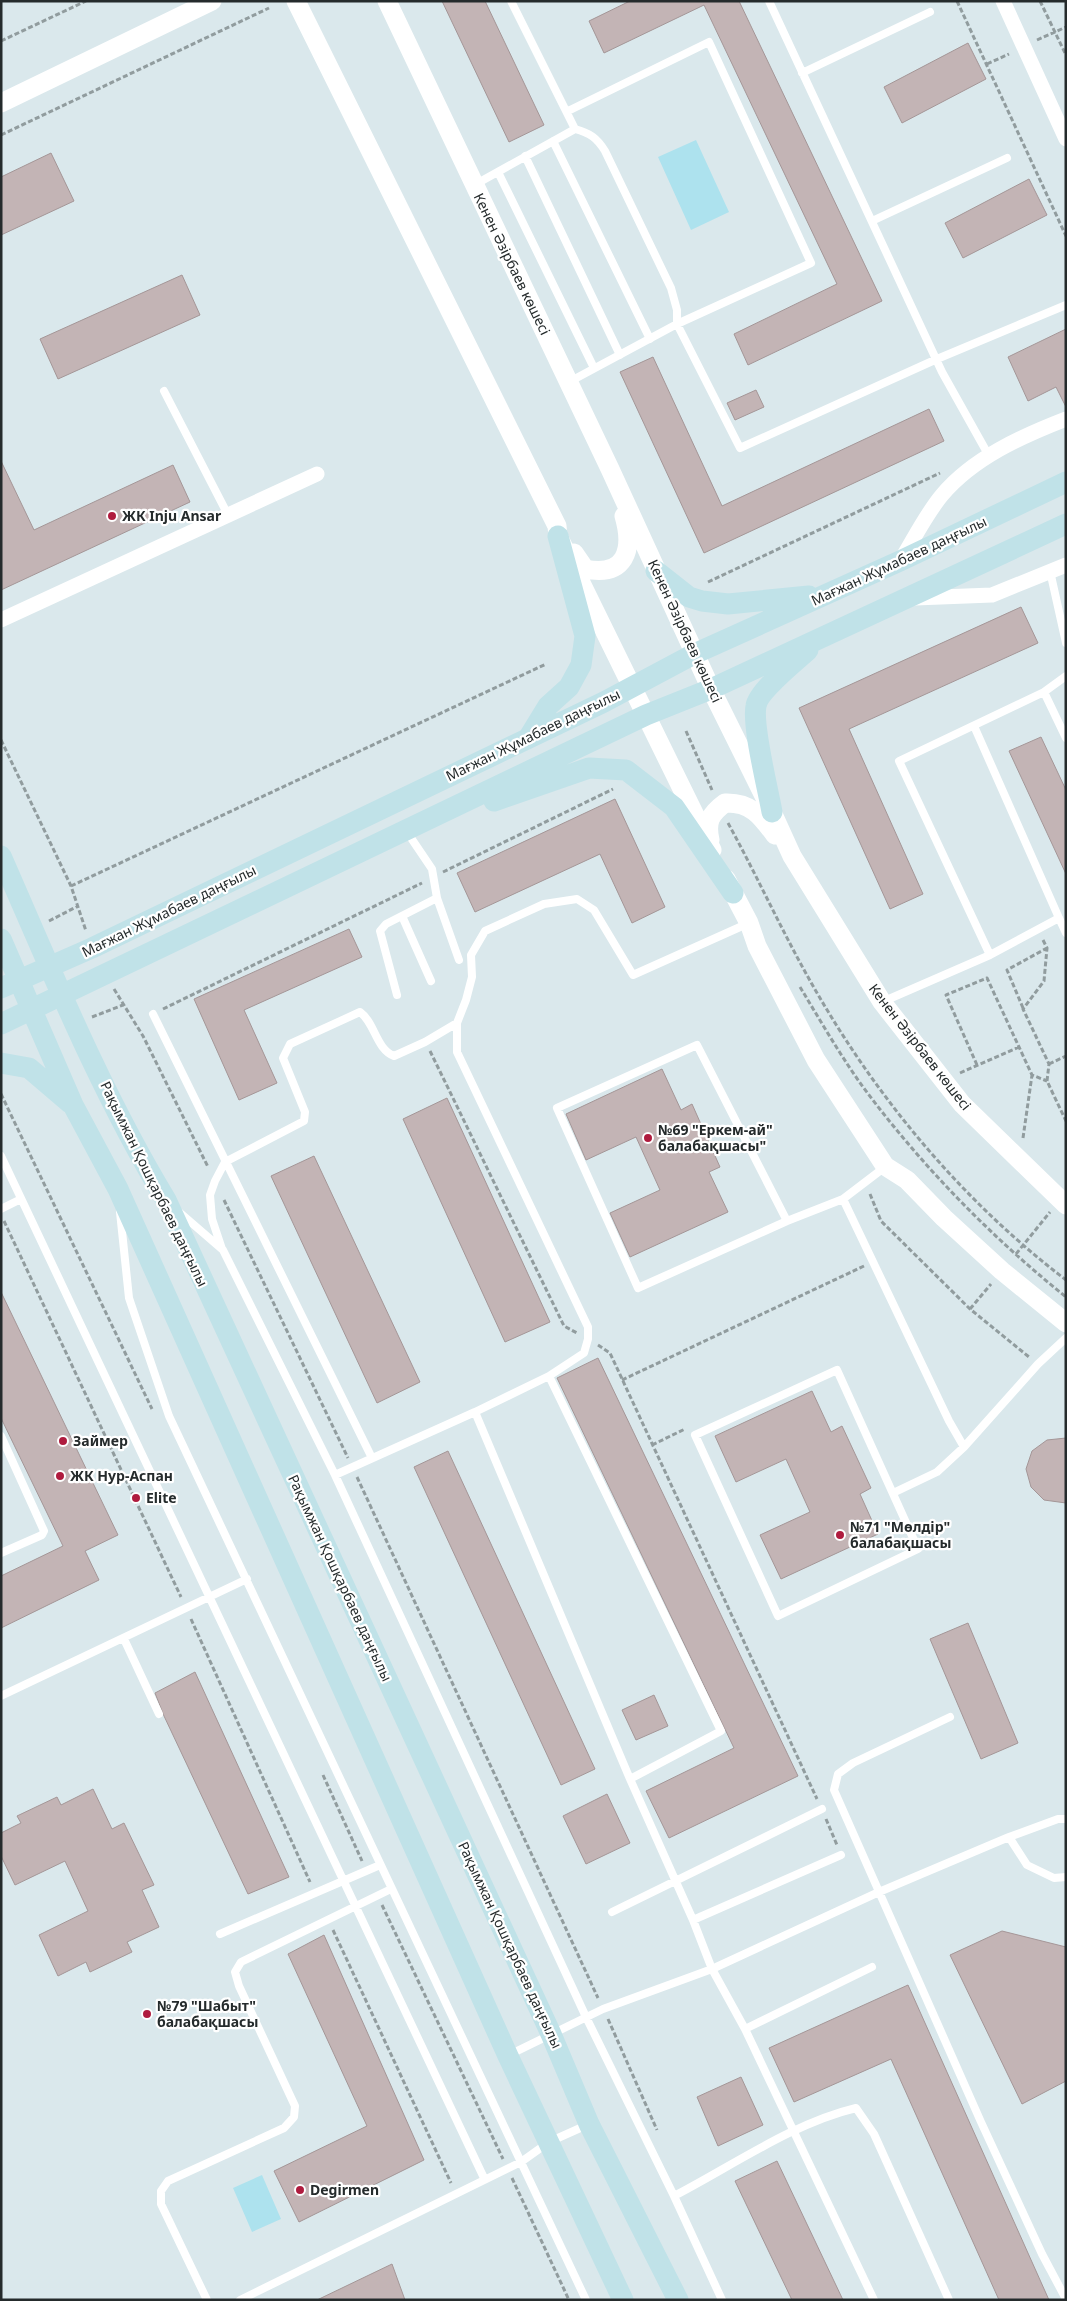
<svg xmlns="http://www.w3.org/2000/svg" width="1067" height="2301" viewBox="0 0 1067 2301" font-family="'Noto Sans',sans-serif">
  <rect width="100%" height="100%" fill="#dae8ec"/>
  <path fill="#ade2ee" d="M696,140L729,212L691,230L658,157Z
    M262,2175L281,2219L252,2232L233,2188Z"/>
  <path fill="#c3b4b5" stroke="#a49697" d="M442,1H485L544,125L509,142Z
    M630,1H739L882,301L748,365L734,334L837,284L704,5L604,53L589,21Z
    M968,43L986,79L902,123L884,87Z
    M51,153L74,201L1,235V177Z
    M1029,179L1047,215L963,258L945,223Z
    M182,275L200,315L58,379L40,339Z
    M1066,329V407L1056,387L1028,401L1008,357Z
    M653,357L722,506L929,409L944,441L704,553L620,372Z
    M756,390L764,407L735,420L727,403Z
    M1,461L34,530L173,465L190,502L1,590Z
    M1021,607L1038,643L849,729L923,894L890,909L799,708Z
    M1041,737L1066,790V874L1009,751Z
    M615,799L665,907L632,923L600,854L475,912L457,873Z
    M349,929L362,957L244,1010L277,1083L239,1100L194,999Z
    M662,1069L681,1110L692,1104L720,1167L709,1172L728,1212L630,1257L610,1213L660,1190L636,1137L586,1160L566,1114Z
    M447,1098L550,1322L505,1342L403,1119Z
    M314,1156L420,1382L377,1403L271,1176Z
    M1,1292L118,1535L85,1551L99,1580L1,1628V1576L63,1546L1,1418Z
    M598,1358L798,1776L669,1838L646,1791L734,1748L557,1378Z
    M812,1391L831,1432L842,1426L871,1488L860,1494L878,1534L781,1579L760,1535L810,1512L786,1459L736,1482L715,1436Z
    M1066,1438V1503L1044,1500L1031,1487L1026,1469L1032,1451L1047,1440Z
    M448,1451L595,1769L561,1785L414,1467Z
    M968,1623L1018,1743L981,1759L930,1639Z
    M195,1672L289,1877L248,1894L164,1716L155,1693Z
    M654,1695L668,1726L636,1740L622,1710Z
    M93,1789L112,1829L124,1823L154,1885L142,1890L159,1927L127,1942L132,1952L90,1972L86,1962L58,1976L39,1935L88,1911L65,1861L15,1885L1,1856V1833L21,1823L17,1816L57,1797L61,1805Z
    M607,1794L630,1843L586,1864L563,1816Z
    M1002,1931L1066,1947V2081L1022,2104L950,1955Z
    M324,1935L424,2160L299,2222L274,2171L367,2126L288,1954Z
    M908,1985L1049,2300H999L891,2059L794,2102L769,2048Z
    M741,2077L763,2125L718,2146L697,2097Z
    M777,2161L843,2300H792L735,2181Z
    M392,2264L405,2300H317Z"/>
  <g fill="none" stroke-linecap="round" stroke-linejoin="round">
    <path stroke="#919c9e" stroke-width="3" stroke-dasharray="5 2.5" stroke-linecap="butt" d="M957,1L1066,236
      M1040,1L1066,55
      M1037,40L1066,27
      M1,41L86,1
      M987,64L1009,54
      M1,135L269,8
      M708,582L940,473
      M686,731L712,790
      M1,740L71,886L86,931
      M728,823C756,874 780,927 808,977C873,1094 960,1199 1066,1280
      M443,872L613,789
      M71,886L546,664
      M49,921L78,906
      M1043,940L1047,948L1044,981L1023,1009L1049,1064L1047,1081L1066,1121
      M800,987C820,1020 840,1055 863,1087C921,1165 990,1236 1066,1297
      M114,989L143,1036L208,1167
      M1023,1008L1007,970L1047,948
      M163,1009L422,883
      M92,1017L123,1005
      M430,1051L564,1326L577,1333
      M1049,1064L1066,1056
      M977,1065L946,995L987,978L1032,1075L1047,1081
      M960,1073L1019,1047
      M1,1094L152,1409
      M1023,1138L1032,1075
      M870,1194L881,1221L970,1309L1029,1357
      M224,1200L348,1458
      M4,1221L181,1597
      M1016,1254L1050,1212
      M970,1309L991,1284
      M598,1345L610,1353L817,1799
      M622,1380L864,1266
      M652,1445L685,1429
      M357,1477L598,1998
      M191,1619L310,1882
      M323,1775L362,1861
      M826,1819L837,1845
      M382,1905L503,2159
      M333,1930L451,2183
      M608,2019L657,2130
      M512,2178L569,2300"/>
    <path stroke="#fff" stroke-width="8" d="M511,1L575,129
      M769,1L942,372L989,456
      M802,73L930,12
      M568,111L709,42L811,263L677,324L740,448L937,359L1066,305
      M553,141L650,339
      M525,156L620,355
      M498,172L594,368
      M476,184L575,129C590,133 597,138 605,151L671,288L677,310V324L569,382
      M872,221L1007,158
      M164,391L228,515
      M1050,571L1066,643
      M1066,676L1044,692L1066,738
      M974,726L1059,918L990,955L899,761L1044,692
      M407,832L432,869L437,898L459,960
      M402,916L431,981
      M1059,918L1066,933
      M397,995L380,931L386,924L437,898
      M882,1002L990,955
      M153,1014L372,1458
      M1,1156L484,2178
      M843,1199L949,1421L964,1447L937,1472L893,1493
      M1,1209L21,1199
      M120,1212L129,1298L169,1416L586,2300
      M179,1212L223,1250L335,1475L586,2017L674,2196L722,2300
      M787,1221L697,1045L557,1108L638,1288L787,1221L843,1199L885,1167
      M222,1249L212,1219L210,1195L215,1181L225,1162L304,1121L305,1112L283,1058L290,1044L360,1012C375,1023 376,1049 394,1056L425,1042L457,1023
      M837,1370L918,1549L778,1616L695,1435Z
      M549,1376L584,1353L588,1339V1327L457,1052V1023L466,1000L472,977L471,955L485,931L544,904L577,899L594,910L633,975L749,923
      M475,1412L549,1376L721,1731L630,1779
      M1,1436L44,1531L42,1535L1,1553
      M964,1447L1038,1364L1066,1338
      M335,1475L475,1412L630,1779L693,1920L712,1969L745,2029L874,2300
      M124,1639L159,1714
      M1,1696L247,1579
      M950,1717L853,1763L838,1774L834,1790L981,2122L1042,2254L1066,2299
      M1009,1837L1027,1865L1054,1878L1066,1877
      M612,1912L822,1809
      M693,1920L841,1855
      M220,1934L380,1865
      M745,2029L872,1967
      M509,2055L603,2009L712,1969L879,1892L1009,1837L1058,1819H1066
      M674,2196C732,2166 793,2123 856,2108L874,2134L949,2300
      M207,2300L161,2204V2191L168,2181L284,2128L294,2117L295,2106L239,1986L235,1972L241,1962L391,1889
      M240,2300L521,2162L549,2142L587,2125"/>
    <path stroke="#fff" stroke-width="15" d="M1003,1L1066,139
      M901,560C914,539 926,514 942,495C973,458 1022,436 1066,419
      M915,598L992,595L1066,565
      M1,620L317,474"/>
    <path stroke="#fff" stroke-width="19" d="M296,1L557,526L558,536L712,850
      M387,1L610,469L711,689L772,812L792,856L882,1002L962,1104L1066,1205
      M1,103L212,1
      M574,553L585,569C625,577 634,551 624,516
      M710,840C706,822 710,814 725,803C751,802 761,816 775,835
      M726,879L749,923L757,946L816,1060L885,1166L907,1180L944,1218L1002,1271L1066,1323"/>
    <path stroke="#c0e2e8" stroke-width="21" d="M656,571L689,597L702,601L728,604L809,596
      M529,737L548,706L569,687L581,665L585,636L558,536
      M494,801L589,768L626,770L674,807L733,893
      M772,812C768,789 752,726 756,706C758,691 796,661 808,650
      M1,856C52,972 100,1091 166,1200L551,2034L589,2124L678,2300
      M1,939L73,1105L118,1189L508,2056L623,2300
      M1,988L92,948L604,702L694,654L900,561L1066,482
      M1,1024L646,715L711,689L1066,524
      M1,1063L29,1068L70,1103"/>
  </g>
  <g fill="#af1b3e" stroke="#fff" stroke-width="2">
    <circle cx="112" cy="516" r="5"/>
    <circle cx="648" cy="1138" r="5"/>
    <circle cx="63" cy="1441" r="5"/>
    <circle cx="60" cy="1476" r="5"/>
    <circle cx="136" cy="1498" r="5"/>
    <circle cx="840" cy="1535" r="5"/>
    <circle cx="147" cy="2014" r="5"/>
    <circle cx="300" cy="2190" r="5"/>
  </g>
  <g text-anchor="middle" stroke-width="4.5" stroke-linejoin="round" paint-order="stroke">
    <g font-size="14" fill="#252b2c" stroke="#fff">
      <text transform="translate(512 264) rotate(64)" y="5">Кенен Әзірбаев көшесі</text>
      <text transform="translate(899 561) rotate(-25)" y="5">Мағжан Жұмабаев даңғылы</text>
      <text transform="translate(685 631) rotate(65)" y="5">Кенен Әзірбаев көшесі</text>
      <text transform="translate(533 735) rotate(-26)" y="5">Мағжан Жұмабаев даңғылы</text>
      <text transform="translate(169 911) rotate(-26)" y="5">Мағжан Жұмабаев даңғылы</text>
      <text transform="translate(920 1047) rotate(52)" y="5">Кенен Әзірбаев көшесі</text>
      <text transform="translate(154 1184) rotate(64)" y="5">Рақымжан Қошқарбаев даңғылы</text>
      <text transform="translate(340 1578) rotate(65)" y="5">Рақымжан Қошқарбаев даңғылы</text>
      <text transform="translate(510 1945) rotate(65)" y="5">Рақымжан Қошқарбаев даңғылы</text>
    </g>
    <g font-size="14" font-weight="bold" fill="#252b2c" stroke="#fff" text-anchor="start">
      <text x="122" y="521">ЖК Inju Ansar</text>
      <text x="658" y="1135">№69 "Еркем-ай"<tspan x="658" dy="16">балабақшасы"</tspan></text>
      <text x="73" y="1446">Займер</text>
      <text x="70" y="1481">ЖК Нур-Аспан</text>
      <text x="146" y="1503">Elite</text>
      <text x="850" y="1532">№71 "Мөлдір"<tspan x="850" dy="16">балабақшасы</tspan></text>
      <text x="157" y="2011">№79 "Шабыт"<tspan x="157" dy="16">балабақшасы</tspan></text>
      <text x="310" y="2195">Degirmen</text>
    </g>
  </g>
  <rect width="1067" height="2301" fill="none" stroke="#252b2c" stroke-width="5"/>
</svg>
